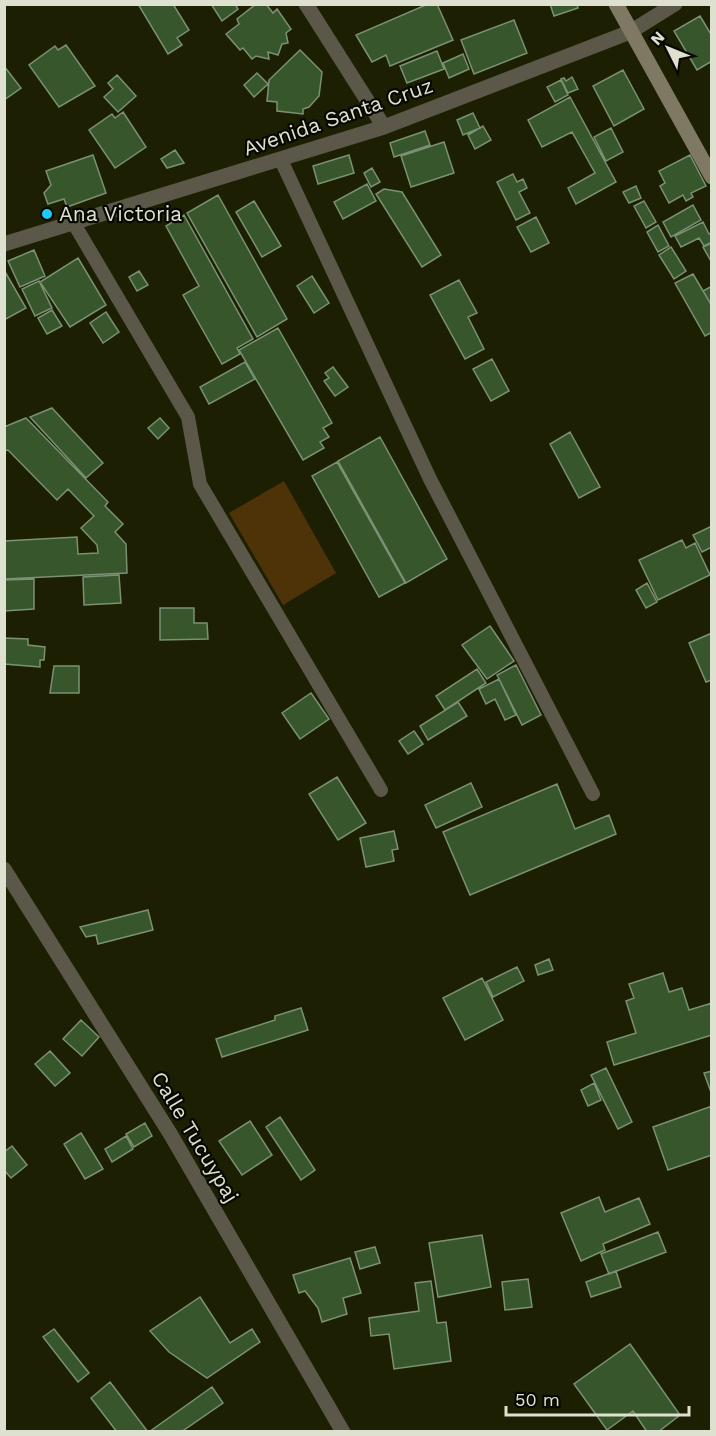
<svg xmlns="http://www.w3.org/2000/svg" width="716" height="1436" viewBox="0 0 716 1436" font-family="'Work Sans',sans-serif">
  <rect width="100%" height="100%" fill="#1c1f02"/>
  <path fill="#4f3308" d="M284,481L336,573L283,605L229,513Z"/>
  <path fill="#37562c" stroke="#7b9174" stroke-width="1.5" d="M138,4H173L189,30L177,38L182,45L168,54Z
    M211,4H235L238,9L222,21Z
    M256,4H266L273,13L277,9L291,29L286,33L288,43L282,44L278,55L268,52L269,59L256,56L252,59L243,48L240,50L226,34L239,24L237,19Z
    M428,4H437L453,40L390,66L386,55L372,62L356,35Z
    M550,4H577L578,8L554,16Z
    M700,16L712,36V61L697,70L674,31Z
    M514,20L527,53L474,74L461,40Z
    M66,45L95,86L59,107L29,65L55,46L58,50Z
    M300,50L322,72L319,96L309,107L303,109V114L277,111V102L267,101L269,80Z
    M437,51L444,69L407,83L400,66Z
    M463,54L469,69L449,78L443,63Z
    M4,66L21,88L4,100Z
    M623,70L644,109L614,126L593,86Z
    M257,73L268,84L254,97L244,85Z
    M117,75L136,96L118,112L104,97L113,89L108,83Z
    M572,77L578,89L568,93L561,79L564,78L566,81Z
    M561,80L568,95L555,102L547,87Z
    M570,97L616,182L576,204L568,188L595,173L572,132L542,147L528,120Z
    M123,112L146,147L115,168L89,130L112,114L115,118Z
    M473,113L480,128L463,135L457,120Z
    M483,126L491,140L475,149L468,135Z
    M611,128L623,152L606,161L594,137Z
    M425,131L430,145L394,157L390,143Z
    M444,142L454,173L411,187L401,156Z
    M175,150L184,163L167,168L161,159Z
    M93,155L106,193L67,207L64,199L48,204L44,193L51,185L46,171Z
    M349,155L354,173L318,184L313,166Z
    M690,155L706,186L691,193L693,197L686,201L683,195L669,203L660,186L665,183L659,171Z
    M372,168L380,182L371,187L364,173Z
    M513,174L517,182L523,179L527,188L519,192L530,213L516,220L497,182Z
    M367,184L376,201L343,219L334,202Z
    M636,186L641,198L629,203L623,192Z
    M384,189L402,192L441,255L422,267L376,194Z
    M218,195L287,319L257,337L187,213Z
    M254,201L281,246L262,257L236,212Z
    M644,201L656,222L646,228L634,206Z
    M693,205L701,220L671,237L663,222Z
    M184,215L253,339L237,348L240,354L222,364L183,295L199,286L166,226Z
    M536,217L549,243L531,252L517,227Z
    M703,222L709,234L712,232V242L704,246L699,238L681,247L675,236Z
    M658,225L669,246L658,252L647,232Z
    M712,243V263L703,247Z
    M671,247L686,271L674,279L659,255Z
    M34,250L45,276L20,287L8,261Z
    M78,258L106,305L70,327L40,282Z
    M4,270L26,308L4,320Z
    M139,271L148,285L137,291L129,277Z
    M693,274L712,306V332L705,336L675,283Z
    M312,276L329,303L314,313L297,286Z
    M459,280L477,313L468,317L484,349L465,359L430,295Z
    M39,281L52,308L35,316L22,289Z
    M712,286V306L703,291Z
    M52,310L62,326L47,334L38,318Z
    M106,312L119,332L103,343L90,323Z
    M278,328L332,423L323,428L329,437L320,442L324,448L303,460L239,350Z
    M492,359L509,391L491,401L473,369Z
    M245,362L255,379L209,404L200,387Z
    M333,367L348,387L335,396L324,381L329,378L325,373Z
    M52,408L103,463L86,478L30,417Z
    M26,418L108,502L105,506L123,524L115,532L126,544L127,573L4,579V541L77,537L78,554L98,553L97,545L81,528L94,516L68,489L57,500L8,450L4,451V427Z
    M160,418L169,428L158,439L148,428Z
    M570,432L600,487L579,498L550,444Z
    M380,437L447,559L406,583L338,461Z
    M337,462L405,583L379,597L312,476Z
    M712,526V547L702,552L693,535Z
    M682,540L686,548L695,543L710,575L658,600L639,560Z
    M119,575L121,603L84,605L83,577Z
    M34,579V609L4,611V580Z
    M647,583L657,602L646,608L636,590Z
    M160,608H194V623H207L208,639L160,640Z
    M490,626L514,661L487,679L462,645Z
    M712,633V680L706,682L689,643Z
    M4,638L28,639V645L45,647L44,660H40V667L4,664Z
    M516,665L541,715L522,725L497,675Z
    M54,666H79V693H50Z
    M477,669L486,683L445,710L436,696Z
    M499,679L516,715L505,720L495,699L486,704L479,689Z
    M311,693L329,719L300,739L282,713Z
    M458,702L467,716L428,740L420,726Z
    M414,731L423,744L408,754L399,741Z
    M337,777L366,823L338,840L309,794Z
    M471,783L482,807L436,828L425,805Z
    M557,784L575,829L609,815L616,834L470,895L443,832Z
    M394,831L398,849L392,850L394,861L366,867L360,838Z
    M148,910L153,930L98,944L96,935L86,937L80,927Z
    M549,959L553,970L538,975L535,965Z
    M517,967L524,981L493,997L486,982Z
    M663,973L669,992L682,988L689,1010L712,1003V1035L614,1065L607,1042L636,1033L626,1001L634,998L629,984Z
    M482,978L503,1020L465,1040L443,998Z
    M301,1008L308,1030L222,1057L216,1039L275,1020V1016Z
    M81,1020L99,1037L82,1056L63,1039Z
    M50,1051L70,1073L55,1086L35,1064Z
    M606,1068L632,1122L618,1129L591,1075Z
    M712,1071V1095L704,1073Z
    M594,1083L601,1100L588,1106L581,1090Z
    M712,1106V1155L668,1170L653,1127Z
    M280,1117L315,1170L301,1180L266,1127Z
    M250,1121L272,1155L242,1175L219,1141Z
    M145,1123L152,1136L134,1147L126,1134Z
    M81,1133L103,1169L85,1179L64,1144Z
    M126,1136L133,1149L112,1162L105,1149Z
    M12,1146L27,1165L11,1178L4,1170V1152Z
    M599,1197L605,1212L639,1198L650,1224L603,1244L605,1250L581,1261L561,1213Z
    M658,1232L666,1252L609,1274L601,1254Z
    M482,1235L491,1287L438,1297L429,1243Z
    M375,1247L380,1263L360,1269L355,1252Z
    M350,1258L361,1293L343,1298L347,1314L322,1322L318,1308L305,1291L299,1293L293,1275Z
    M616,1271L621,1287L591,1297L586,1282Z
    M528,1279L532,1307L505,1310L502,1282Z
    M431,1281L437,1323L446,1322L451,1361L394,1369L389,1334L371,1336L369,1318L419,1311L415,1283Z
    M200,1297L230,1343L252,1329L260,1342L207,1378L169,1352L150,1331Z
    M54,1329L89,1373L78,1382L43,1337Z
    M630,1344L680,1415L658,1432H647L633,1411L607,1430L574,1384Z
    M110,1382L148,1432H117L91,1398Z
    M212,1387L223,1403L181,1432H149Z"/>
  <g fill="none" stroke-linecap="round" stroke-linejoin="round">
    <path stroke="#5b5749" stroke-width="14" d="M281,160L430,479L593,794
      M73,222L188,417L200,484L381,790"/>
    <path stroke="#5b5749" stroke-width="15" d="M306,4L384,127
      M4,244L384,127L630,32L675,4
      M4,869L171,1135L343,1432"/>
    <path stroke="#7f7862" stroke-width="15" d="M616,4L712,177"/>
  </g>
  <circle fill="#1fc9fd" stroke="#070801" stroke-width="2" cx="47" cy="214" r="6"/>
  <g text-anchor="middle" stroke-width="4.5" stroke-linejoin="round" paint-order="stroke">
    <g font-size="21" fill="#dee1cf" stroke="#070801">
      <text transform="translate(338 117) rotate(-19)" y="7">Avenida Santa Cruz</text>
      <text transform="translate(195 1137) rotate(59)" y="7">Calle Tucuypaj</text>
    </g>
    <g font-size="21" fill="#dee1cf" stroke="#070801" text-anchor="start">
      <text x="59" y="221">Ana Victoria</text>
    </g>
  </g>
  <rect width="716" height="1436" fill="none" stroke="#dee1cf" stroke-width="12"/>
  <g transform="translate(668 48) rotate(313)" stroke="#070801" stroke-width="4.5" paint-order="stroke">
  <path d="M0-4.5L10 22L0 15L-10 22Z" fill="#dee1cf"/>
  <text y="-9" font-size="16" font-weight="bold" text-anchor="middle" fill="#dee1cf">N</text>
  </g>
  <path d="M506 1406v9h183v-9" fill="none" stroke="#dee1cf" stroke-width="3"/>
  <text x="515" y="1406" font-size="18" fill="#dee1cf" stroke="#070801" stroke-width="4.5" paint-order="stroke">50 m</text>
</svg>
